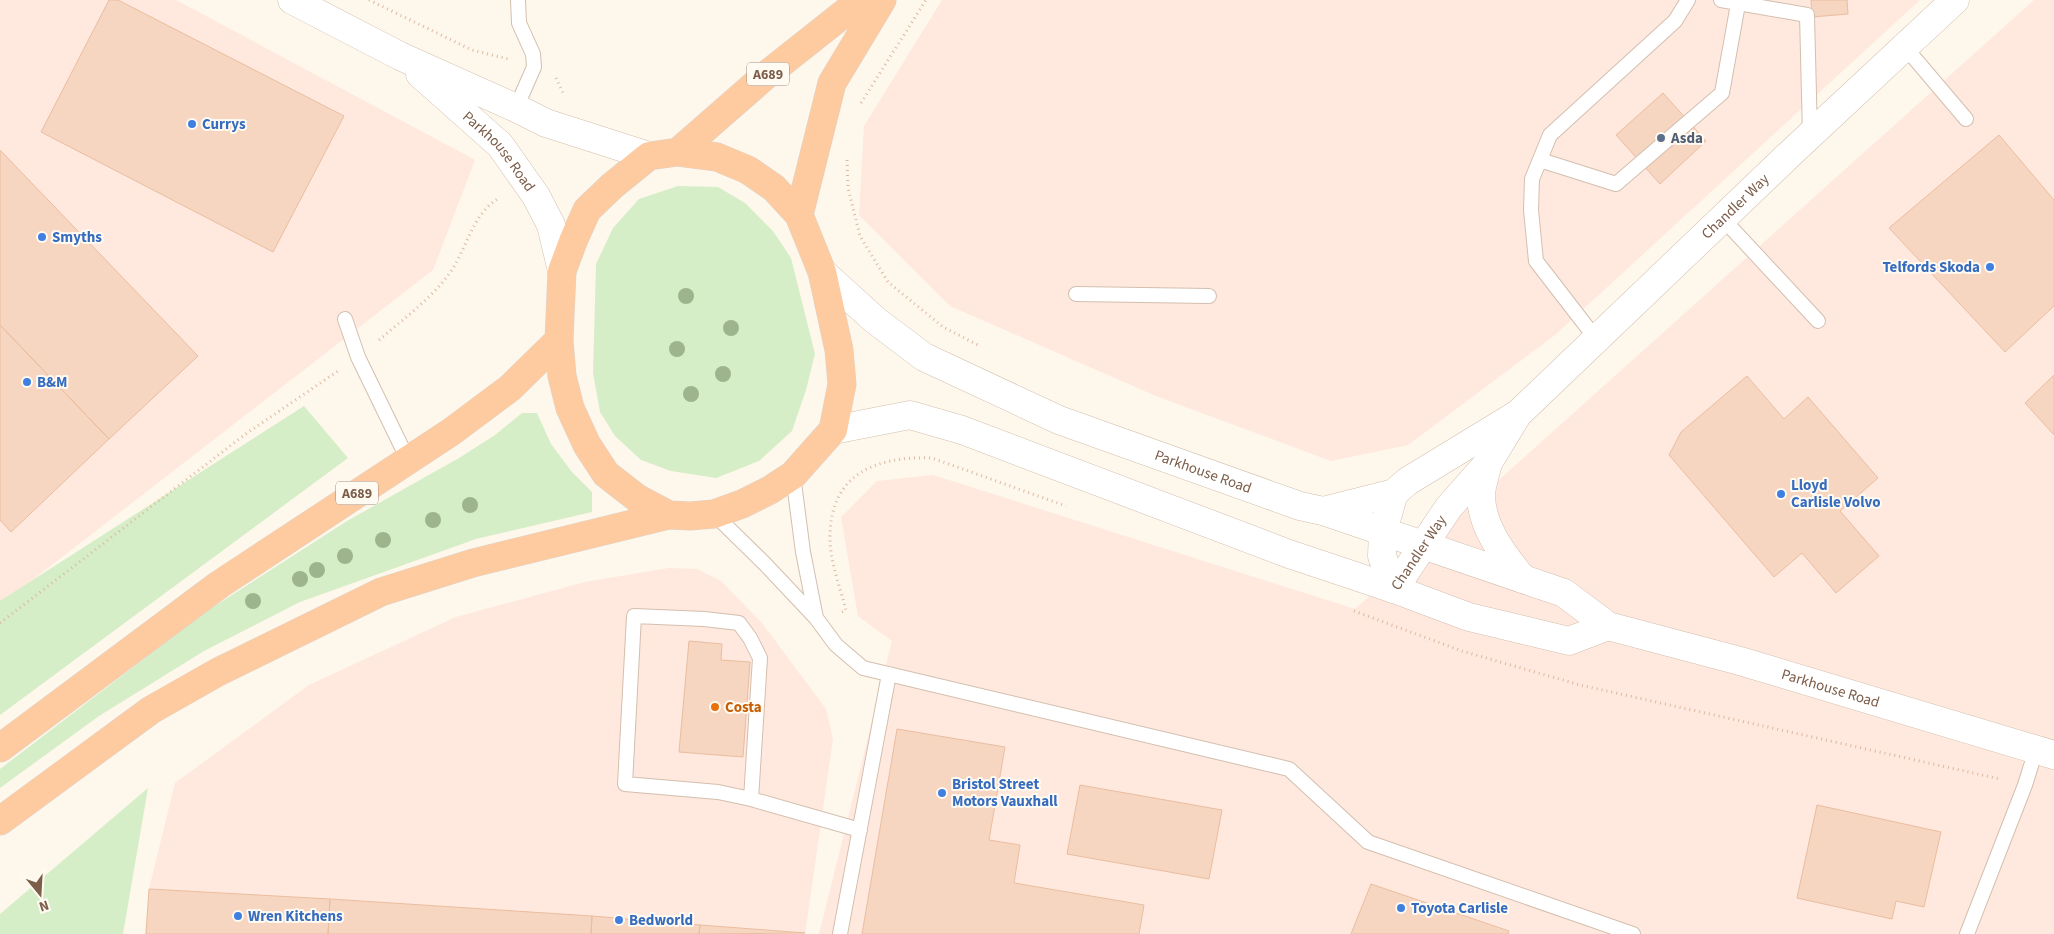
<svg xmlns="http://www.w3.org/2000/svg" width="2054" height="934" viewBox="0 0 2054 934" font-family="'Source Sans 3',sans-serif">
  <rect width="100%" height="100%" fill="#fef7eb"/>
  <path fill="#ffe8de" d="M0,0H176L475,160L433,270L0,605Z
    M942,0H1920L1555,335L1408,445L1331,461L1156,396L950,306L859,215L864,126Z
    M2034,0H2054V934H819L892,641L858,616L841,517L877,481L933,475L1355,609Z
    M669,568L697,569L721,581L762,623L826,709L833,739L805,934H145L149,889L175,783L309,685L456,617L585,582Z"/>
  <path fill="#d6eec7" d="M678,186L718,187L745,203L773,231L791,258L815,354L806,390L792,431L759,461L716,478L671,471L641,460L615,436L600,412L593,373L596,264L613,228L639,199Z
    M304,406L348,458L0,715V601Z
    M522,413H537L551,444L572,472L592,492V512L476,539L300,602L204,651L99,716L0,788V769L204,613L347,521L459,458L495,435Z
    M148,788L123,934H0V914Z"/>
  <path fill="#f6d6c0" stroke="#eabd9f" d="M109,0H118L344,116L273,252L41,132Z
    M1811,0H1847L1848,14L1812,17Z
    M1663,93L1706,141L1660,184L1616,135Z
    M1999,135L2054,200V306L2005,352L1889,228Z
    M0,150L198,356L109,439L0,325Z
    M0,325L109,439L11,532L0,520Z
    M2054,375V435L2025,403Z
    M1747,376L1784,419L1808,397L1878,478L1840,511L1879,556L1836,593L1802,553L1774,577L1669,455L1681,432Z
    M689,641L722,644L721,660L750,662L743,757L679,752Z
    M897,729L1005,747L989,840L1020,845L1014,883L1144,905L1139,934H862Z
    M1080,785L1222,810L1209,879L1067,854Z
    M1817,805L1941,832L1924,907L1896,901L1892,919L1797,898Z
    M1371,884L1509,931L1508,934H1351Z
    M149,889L330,899L328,934H146Z
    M330,899L592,916L591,934H328Z
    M592,916L700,925L699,934H591Z
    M700,925L805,933L699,934Z"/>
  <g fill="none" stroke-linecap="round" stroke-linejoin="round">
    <g stroke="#d3bfae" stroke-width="16">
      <path id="service" d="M1721,0L1807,15L1810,135
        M1905,47L1966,119
        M516,108L534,67L533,54L519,23L518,0
        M1540,160L1616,184L1722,93L1738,4
        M1723,219L1818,321
        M1076,294L1209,296
        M345,319L358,357L408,460
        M1597,340L1536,261L1531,210L1532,179L1550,135L1675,21L1688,0
        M793,475L803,552L816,618L836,645L863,668L1289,769L1368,842L1633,934
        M714,514L765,564L815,617
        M751,799L760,658L750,638L739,623L704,619L634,616L625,784L718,792L751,799L860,830
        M840,934L889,674
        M1967,934L2025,785L2036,750"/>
    </g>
    <g stroke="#d3bfae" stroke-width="29">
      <g id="minor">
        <path d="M1488,463C1486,472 1482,483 1481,493C1480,525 1503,555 1523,579"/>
        <path d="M1394,493L1383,531L1382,556L1394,589"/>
        <path id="s1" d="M1323,511L1394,493L1408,481L1518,414L1793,151L1955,0"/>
        <path id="s2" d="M1394,589L1449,507L1488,463L1516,417"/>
      </g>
    </g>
    <g stroke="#d3bfae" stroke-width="29">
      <g id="tertiary">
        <path d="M292,0L400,56L516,108L546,123L649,156"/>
        <path id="s3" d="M420,74L500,145L536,196L551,225L562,271"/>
        <path id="s4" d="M822,272L875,320L924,357L1059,420L1300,506L1323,511L1564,593L1608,626L1740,661L2054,755"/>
        <path d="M833,430L910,415L962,430L1289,554L1394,589L1469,617L1569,641L1608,626"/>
      </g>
    </g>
    <g stroke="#ddd5d0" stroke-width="29">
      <path id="trunk" d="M678,152L717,157L748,170L774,188L799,215L822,272L839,350L842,384L833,430L793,475L770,490L742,504L714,514L690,516L669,515L637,498L606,474L587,445L570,408L562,376L559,340L562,271L574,239L587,210L612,186L649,156Z
        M678,152L765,76L861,0
        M799,215L832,83L882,0
        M0,748L220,584L451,432L510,388L559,340
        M0,821L151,710L218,672L381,592L473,563L669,515"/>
    </g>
    <path stroke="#dcb9a2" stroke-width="3" stroke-dasharray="1 4" stroke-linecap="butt" d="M369,0L472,50L508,59
      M556,78L564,95
      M861,103L926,0
      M847,160L848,188L860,236L888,282L943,327L980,346
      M379,340C403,319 430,300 449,274C467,250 471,215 499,198
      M1354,611L1462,651L1580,685L2000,779
      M842,612L846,610C840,587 830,562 830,538C830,474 875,456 932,458L1066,506
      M0,623L247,433L338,371"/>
    <use href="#service" stroke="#fff" stroke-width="14"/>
    <use href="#minor" stroke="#fff" stroke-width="28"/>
    <use href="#tertiary" stroke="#fff" stroke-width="28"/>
    <use href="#trunk" stroke="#feca9f" stroke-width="28"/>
  </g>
  <g fill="#9eb48c">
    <circle cx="686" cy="296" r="8"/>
    <circle cx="731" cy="328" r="8"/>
    <circle cx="677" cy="349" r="8"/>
    <circle cx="723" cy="374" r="8"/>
    <circle cx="691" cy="394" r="8"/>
    <circle cx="470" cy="505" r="8"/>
    <circle cx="433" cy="520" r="8"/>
    <circle cx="383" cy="540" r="8"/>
    <circle cx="345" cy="556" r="8"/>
    <circle cx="317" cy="570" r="8"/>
    <circle cx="300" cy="579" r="8"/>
    <circle cx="253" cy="601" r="8"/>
  </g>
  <g fill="#3f7fe0" stroke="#fffaf2" stroke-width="2">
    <circle cx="192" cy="124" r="5"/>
    <circle cx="42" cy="237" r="5"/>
    <circle cx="1990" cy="267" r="5"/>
    <circle cx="27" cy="382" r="5"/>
    <circle cx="1781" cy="494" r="5"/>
    <circle cx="942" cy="793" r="5"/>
    <circle cx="1401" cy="908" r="5"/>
    <circle cx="238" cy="916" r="5"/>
    <circle cx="619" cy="920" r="5"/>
  </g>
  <circle fill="#5c6f8a" stroke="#fffaf2" stroke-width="2" cx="1661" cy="138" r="5"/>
  <circle fill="#e8710a" stroke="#fffaf2" stroke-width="2" cx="715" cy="707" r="5"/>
  <g text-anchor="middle" stroke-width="4" stroke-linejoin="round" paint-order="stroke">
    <g fill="#fffaf2" stroke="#a38c7c" stroke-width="1">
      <rect x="747" y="62.5" width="42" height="23" rx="4"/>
      <rect x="336" y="481.5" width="42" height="23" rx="4"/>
    </g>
    <g font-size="14" font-weight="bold" fill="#7c5d4a">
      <text x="768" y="79">A689</text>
      <text x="357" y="498">A689</text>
    </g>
    <g font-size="15" font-weight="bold" fill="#366cbe" stroke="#fffaf2" text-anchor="start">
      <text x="202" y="129">Currys</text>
      <text x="52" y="242">Smyths</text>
      <text x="1980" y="272" text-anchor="end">Telfords Skoda</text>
      <text x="37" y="387">B&amp;M</text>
      <text x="1791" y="490">Lloyd<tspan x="1791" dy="17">Carlisle Volvo</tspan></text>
      <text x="952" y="789">Bristol Street<tspan x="952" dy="17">Motors Vauxhall</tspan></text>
      <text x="1411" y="913">Toyota Carlisle</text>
      <text x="248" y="921">Wren Kitchens</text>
      <text x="629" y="925">Bedworld</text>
    </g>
    <g font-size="15" font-weight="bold" fill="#4e5e75" stroke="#fffaf2" text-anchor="start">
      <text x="1671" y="143">Asda</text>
    </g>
    <g font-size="15" fill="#7c5d4a" stroke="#fffaf2">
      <text dy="5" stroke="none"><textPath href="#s3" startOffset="111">Parkhouse Road</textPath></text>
      <text dy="5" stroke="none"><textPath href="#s1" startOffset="521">Chandler Way</textPath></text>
      <text dy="5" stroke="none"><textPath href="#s4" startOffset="435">Parkhouse Road</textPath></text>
      <text dy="5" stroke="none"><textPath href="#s2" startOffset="44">Chandler Way</textPath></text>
      <text dy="5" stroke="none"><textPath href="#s4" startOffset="1102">Parkhouse Road</textPath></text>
    </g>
    <g font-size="15" font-weight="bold" fill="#c56008" stroke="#fffaf2" text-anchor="start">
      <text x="725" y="712">Costa</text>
    </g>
  </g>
  <g transform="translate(40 894) rotate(162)" stroke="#fffaf2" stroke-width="4" paint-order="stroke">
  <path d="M0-4L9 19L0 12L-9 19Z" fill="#7c5d4a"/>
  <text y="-8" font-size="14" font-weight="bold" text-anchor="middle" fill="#7c5d4a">N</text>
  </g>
</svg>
